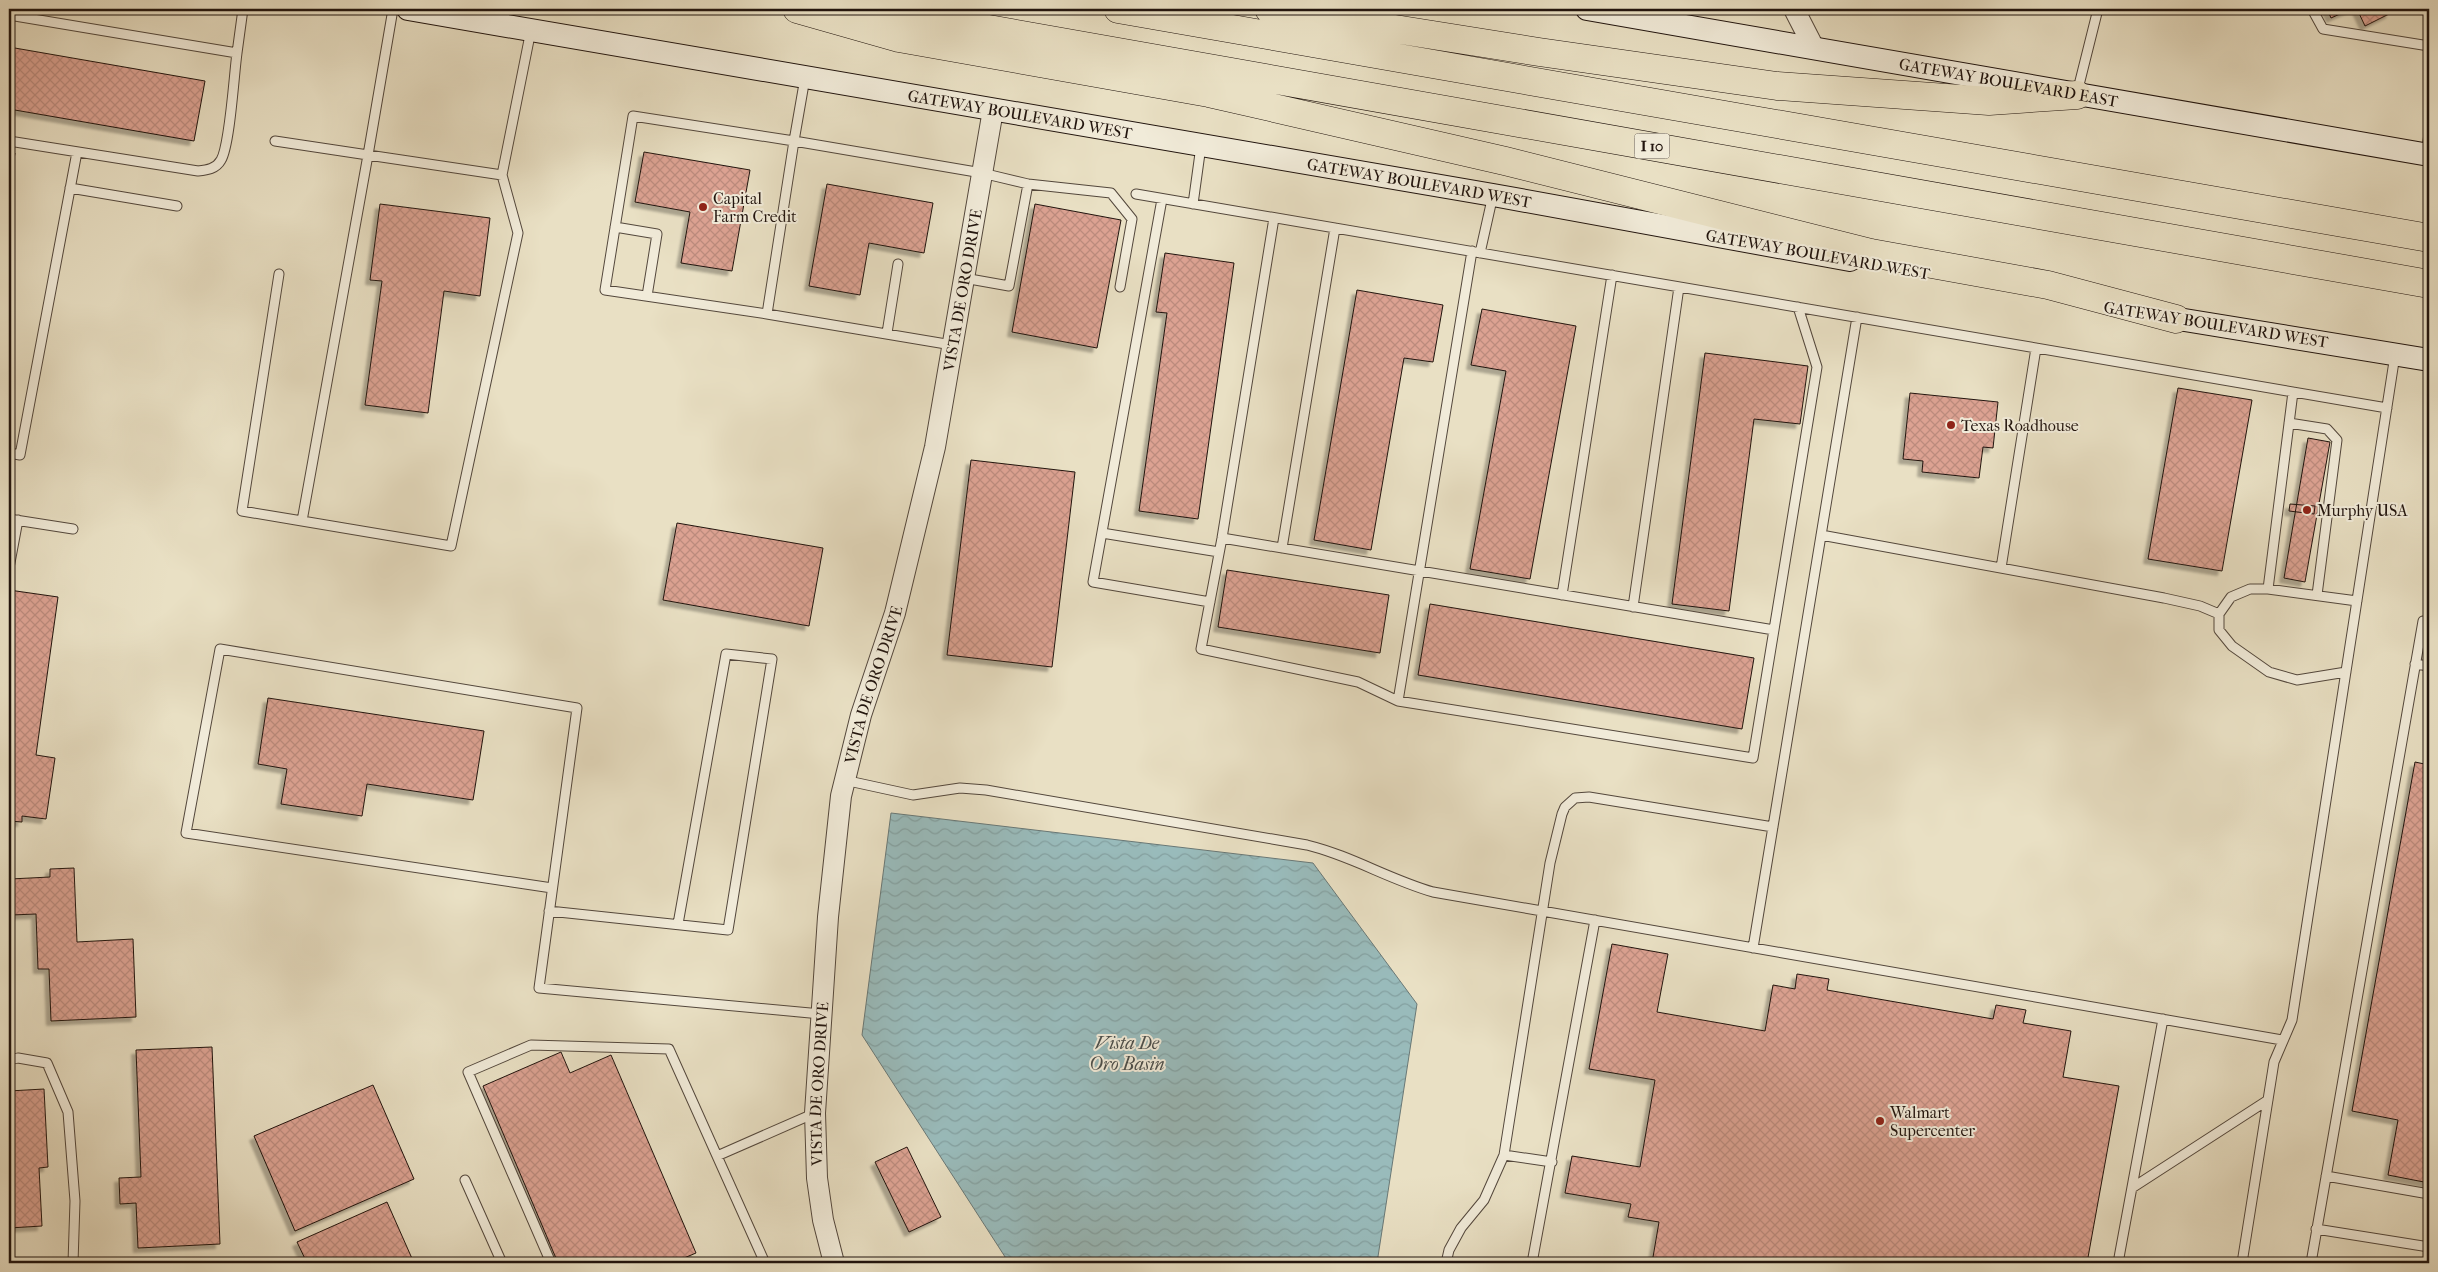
<svg xmlns="http://www.w3.org/2000/svg" width="2438" height="1272" viewBox="0 0 2438 1272" font-family="'IM FELL French Canon',serif">
  <defs>
    <pattern id="water-waves" width="16" height="10" patternUnits="userSpaceOnUse" patternTransform="scale(1.25)"><rect width="16" height="10" fill="#9bb"/><path d="M0 5q4-4 8 0t8 0" fill="none" stroke="#84a0a0"/></pattern>
    <pattern id="building-cross-hatch" width="8" height="8" patternUnits="userSpaceOnUse" patternTransform="scale(1.25)"><rect width="8" height="8" fill="#dca292"/><path d="M0 0l8 8M0 8l8-8" fill="none" stroke="#bc8b7d"/></pattern>
    <filter id="shadow"><feDropShadow dx="-4.5" dy="4.5" stdDeviation="1" flood-color="#0004"/></filter>
  </defs>
  <rect width="100%" height="100%" fill="#e9e0c4"/>
  <filter id="stains"><feTurbulence type="fractalNoise" baseFrequency=".004" numOctaves="4"/><feColorMatrix values="0 0 0 0 .2 0 0 0 0 .09 0 0 0 0 .02 0 0 0 .5 -.17"/></filter>
  <radialGradient id="worn" r=".72"><stop offset=".6" stop-color="#630" stop-opacity="0"/><stop offset="1" stop-color="#630" stop-opacity=".3"/></radialGradient>
  <path fill="url(#water-waves)" stroke="#697876" d="M891,813L1313,863L1417,1004L1377,1263H1009L862,1035Z"/>
  <path fill="url(#building-cross-hatch)" stroke="#21140e" filter="url(#shadow)" d="M2327,9H2351L2331,18Z
    M2357,9H2388L2391,13L2365,26Z
    M9,47L205,81L194,141L9,109Z
    M9,152L15,153L9,189Z
    M644,152L750,170L732,271L681,263L690,212L635,202Z
    M827,184L933,203L924,253L869,243L860,295L809,286Z
    M380,204L490,218L480,296L444,291L428,413L365,405L382,281L370,280Z
    M1035,204L1121,220L1097,348L1012,332Z
    M1165,253L1234,263L1198,519L1139,511L1167,313L1156,312Z
    M1357,290L1443,305L1433,362L1404,358L1371,550L1314,540Z
    M1482,309L1576,326L1530,579L1470,569L1506,371L1471,365Z
    M1705,353L1808,366L1800,424L1754,419L1729,611L1672,604Z
    M2178,388L2252,400L2222,571L2148,559Z
    M1910,393L1998,402L1993,448L1983,447L1979,478L1922,472L1923,461L1903,459Z
    M2308,438L2330,442L2305,582L2284,578Z
    M971,460L1075,472L1052,667L947,655Z
    M2290,504L2315,506L2314,514L2289,511Z
    M677,523L823,548L809,626L663,600Z
    M1227,570L1389,595L1380,653L1218,627Z
    M9,590L58,597L36,755L55,758L46,819L22,816V822L9,821Z
    M1430,604L1754,658L1742,729L1418,675Z
    M268,698L484,731L473,800L367,784L362,816L281,804L287,769L258,764Z
    M2415,762L2429,765V1183L2388,1175L2398,1120L2352,1111Z
    M74,868L77,942L133,939L136,1017L51,1021L49,969H38L36,914L11,915L10,879L50,877V869Z
    M1612,944L1668,954L1657,1012L1765,1031L1773,985L1795,989L1797,974L1829,979L1827,990L1993,1019L1996,1005L2026,1010L2023,1023L2071,1031L2063,1077L2119,1086L2087,1263H1652L1659,1222L1628,1217L1631,1204L1565,1193L1572,1156L1640,1167L1655,1080L1589,1069Z
    M212,1047L220,1244L138,1248L136,1203L120,1204L119,1178L141,1177L136,1050Z
    M561,1052L570,1073L611,1055L696,1253L672,1263H558L483,1086Z
    M373,1085L414,1179L295,1231L254,1136Z
    M44,1089L48,1167L39,1168L42,1226L9,1228V1091Z
    M907,1147L941,1217L909,1232L875,1162Z
    M387,1202L414,1263H307L297,1242Z"/>
  <g fill="none" stroke-linecap="round" stroke-linejoin="round">
    <g stroke="#53473c" stroke-width="11">
      <path id="service" d="M393,9L368,155L502,175L531,30
        M2312,9L2323,29L2429,46
        M9,15L237,53L243,9
        M2077,93L2098,9
        M9,141L198,171C207,170 216,169 221,160C230,145 234,74 237,53
        M275,141L368,155L302,521L451,546L518,233L502,175
        M2426,154L2429,134
        M70,188L177,206
        M1136,194L2387,408
        M1162,199L1093,582L1210,602
        M1193,204L1201,146
        M1274,218L1222,538L1201,649L1358,682L1398,701L1753,758L1817,367L1798,307
        M615,227L657,234L647,296
        M1480,253L1493,195
        M279,274L242,511L302,521
        M964,278L1009,286L1028,184
        M767,314L605,290L633,116L794,141L805,78
        M887,333L898,264
        M952,345L767,314L794,141L982,173L1028,184L1111,193L1132,219L1120,287
        M2289,423L2327,429L2337,440L2317,595
        M9,453L20,455L77,152
        M9,519L73,529
        M1102,533L1219,552
        M1821,535L2164,598L2200,606L2219,614
        M1222,538L1774,630
        M1282,548L1335,228
        M9,568L18,520
        M2001,568L2036,348
        M2268,589L2293,392
        M1562,595L1612,275
        M1633,607L1679,287
        M2415,664L2429,666
        M2346,672L2297,680L2269,672L2232,646L2219,630V614L2231,597L2250,589H2268L2357,601
        M1398,701L1472,251
        M844,780L913,795L960,788L986,790L1307,845C1352,856 1388,879 1433,892L2282,1040
        M552,888L186,833L220,649L577,708L539,988L821,1014
        M549,911L728,930L772,659L726,654L678,924
        M1753,948L1857,317
        M9,1060L18,1058L47,1063L68,1112L75,1201L73,1263
        M1504,1155L1552,1162
        M2326,1176L2429,1194
        M465,1180L502,1263
        M2132,1188L2268,1100
        M2316,1229L2429,1247
        M551,1263L468,1072L531,1045L669,1049L717,1156
        M765,1263L717,1156L815,1113
        M1446,1263L1449,1250L1461,1228L1484,1200L1504,1155L1550,863L1562,814L1565,807L1575,798L1589,797L1773,827
        M1532,1263L1595,920
        M2118,1263L2163,1019
        M2242,1263L2274,1062L2292,1020L2395,355
        M2311,1263L2423,621L2429,622"/>
    </g>
    <g stroke="#53473c" stroke-width="22">
      <g id="tertiary">
        <path d="M1794,9L1814,48"/>
        <path id="s1" d="M834,1263L823,1220L817,1178L815,1113L828,917L841,796L861,715L895,613L935,447L993,110"/>
      </g>
    </g>
    <g stroke="#21140e" stroke-width="24">
      <g id="secondary">
        <path id="s2" d="M408,9L1493,195L1850,260"/>
        <path id="s3" d="M1587,9L2429,155"/>
        <path d="M2160,316L2429,360"/>
      </g>
    </g>
    <g stroke="#21140e" stroke-width="29">
      <path id="motorway" d="M797,9L899,38L1209,93L1505,161L1871,253L2048,285L2176,319
        M875,9L2429,284
        M1118,9L2429,238
        M1269,9L1539,52L1777,86L1989,101L2077,95"/>
    </g>
    <use href="#service" stroke="#f1ebd9" stroke-width="9"/>
    <use href="#tertiary" stroke="#f1ebd9" stroke-width="20"/>
    <use href="#secondary" stroke="#f1ebd9" stroke-width="22"/>
    <use href="#motorway" stroke="#e9e0c4" stroke-width="28"/>
  </g>
  <g fill="#8f2418" stroke="#f1ebd9" stroke-width="2">
    <circle cx="703" cy="207" r="5"/>
    <circle cx="1951" cy="425" r="5"/>
    <circle cx="2307" cy="510" r="5"/>
    <circle cx="1880" cy="1121" r="5"/>
  </g>
  <g text-anchor="middle" stroke-width="4" stroke-linejoin="round" paint-order="stroke">
    <rect fill="#f1ebd9" stroke="#5f544b" stroke-width="1" x="1634.5" y="133.5" width="35" height="25" rx="4"/>
    <g font-size="15" font-weight="bold" fill="#21140e">
      <text x="1652" y="151">I 10</text>
    </g>
    <g font-size="16" fill="#21140e" stroke="#f1ebd9">
      <text dy="6" stroke="none"><textPath href="#s3" startOffset="428">GATEWAY BOULEVARD EAST</textPath></text>
      <text dy="6" stroke="none"><textPath href="#s2" startOffset="621">GATEWAY BOULEVARD WEST</textPath></text>
      <text dy="6" stroke="none"><textPath href="#s2" startOffset="1026">GATEWAY BOULEVARD WEST</textPath></text>
      <text transform="translate(1818 254) rotate(10)" y="6">GATEWAY BOULEVARD WEST</text>
      <text dy="6" stroke="none"><textPath href="#s1" startOffset="991">VISTA DE ORO DRIVE</textPath></text>
      <text transform="translate(2216 324) rotate(9)" y="6">GATEWAY BOULEVARD WEST</text>
      <text dy="6" stroke="none"><textPath href="#s1" startOffset="586">VISTA DE ORO DRIVE</textPath></text>
      <text dy="6" stroke="none"><textPath href="#s1" startOffset="181">VISTA DE ORO DRIVE</textPath></text>
    </g>
    <g font-size="16" fill="#21140e" stroke="#f1ebd9" text-anchor="start">
      <text x="713" y="204">Capital<tspan x="713" dy="18">Farm Credit</tspan></text>
      <text x="1961" y="431">Texas Roadhouse</text>
      <text x="2317" y="516">Murphy USA</text>
      <text x="1890" y="1118">Walmart<tspan x="1890" dy="18">Supercenter</tspan></text>
    </g>
    <g font-size="18" font-style="italic" fill="#4b4e4b" stroke="#f1ebd9">
      <text x="1127" y="1049">Vista De<tspan x="1127" dy="21">Oro Basin</tspan></text>
    </g>
  </g>
  <rect width="2438" height="1272" fill="none" stroke="#e9e0c4" stroke-width="30"/>
  <rect x="10" y="10" width="2418" height="1252" fill="none" stroke="#21140e" stroke-width="2.5"/>
  <rect x="15" y="15" width="2408" height="1242" fill="none" stroke="#21140e"/>
  <rect width="100%" height="100%" filter="url(#stains)"/>
  <rect width="100%" height="100%" fill="url(#worn)"/>
</svg>
